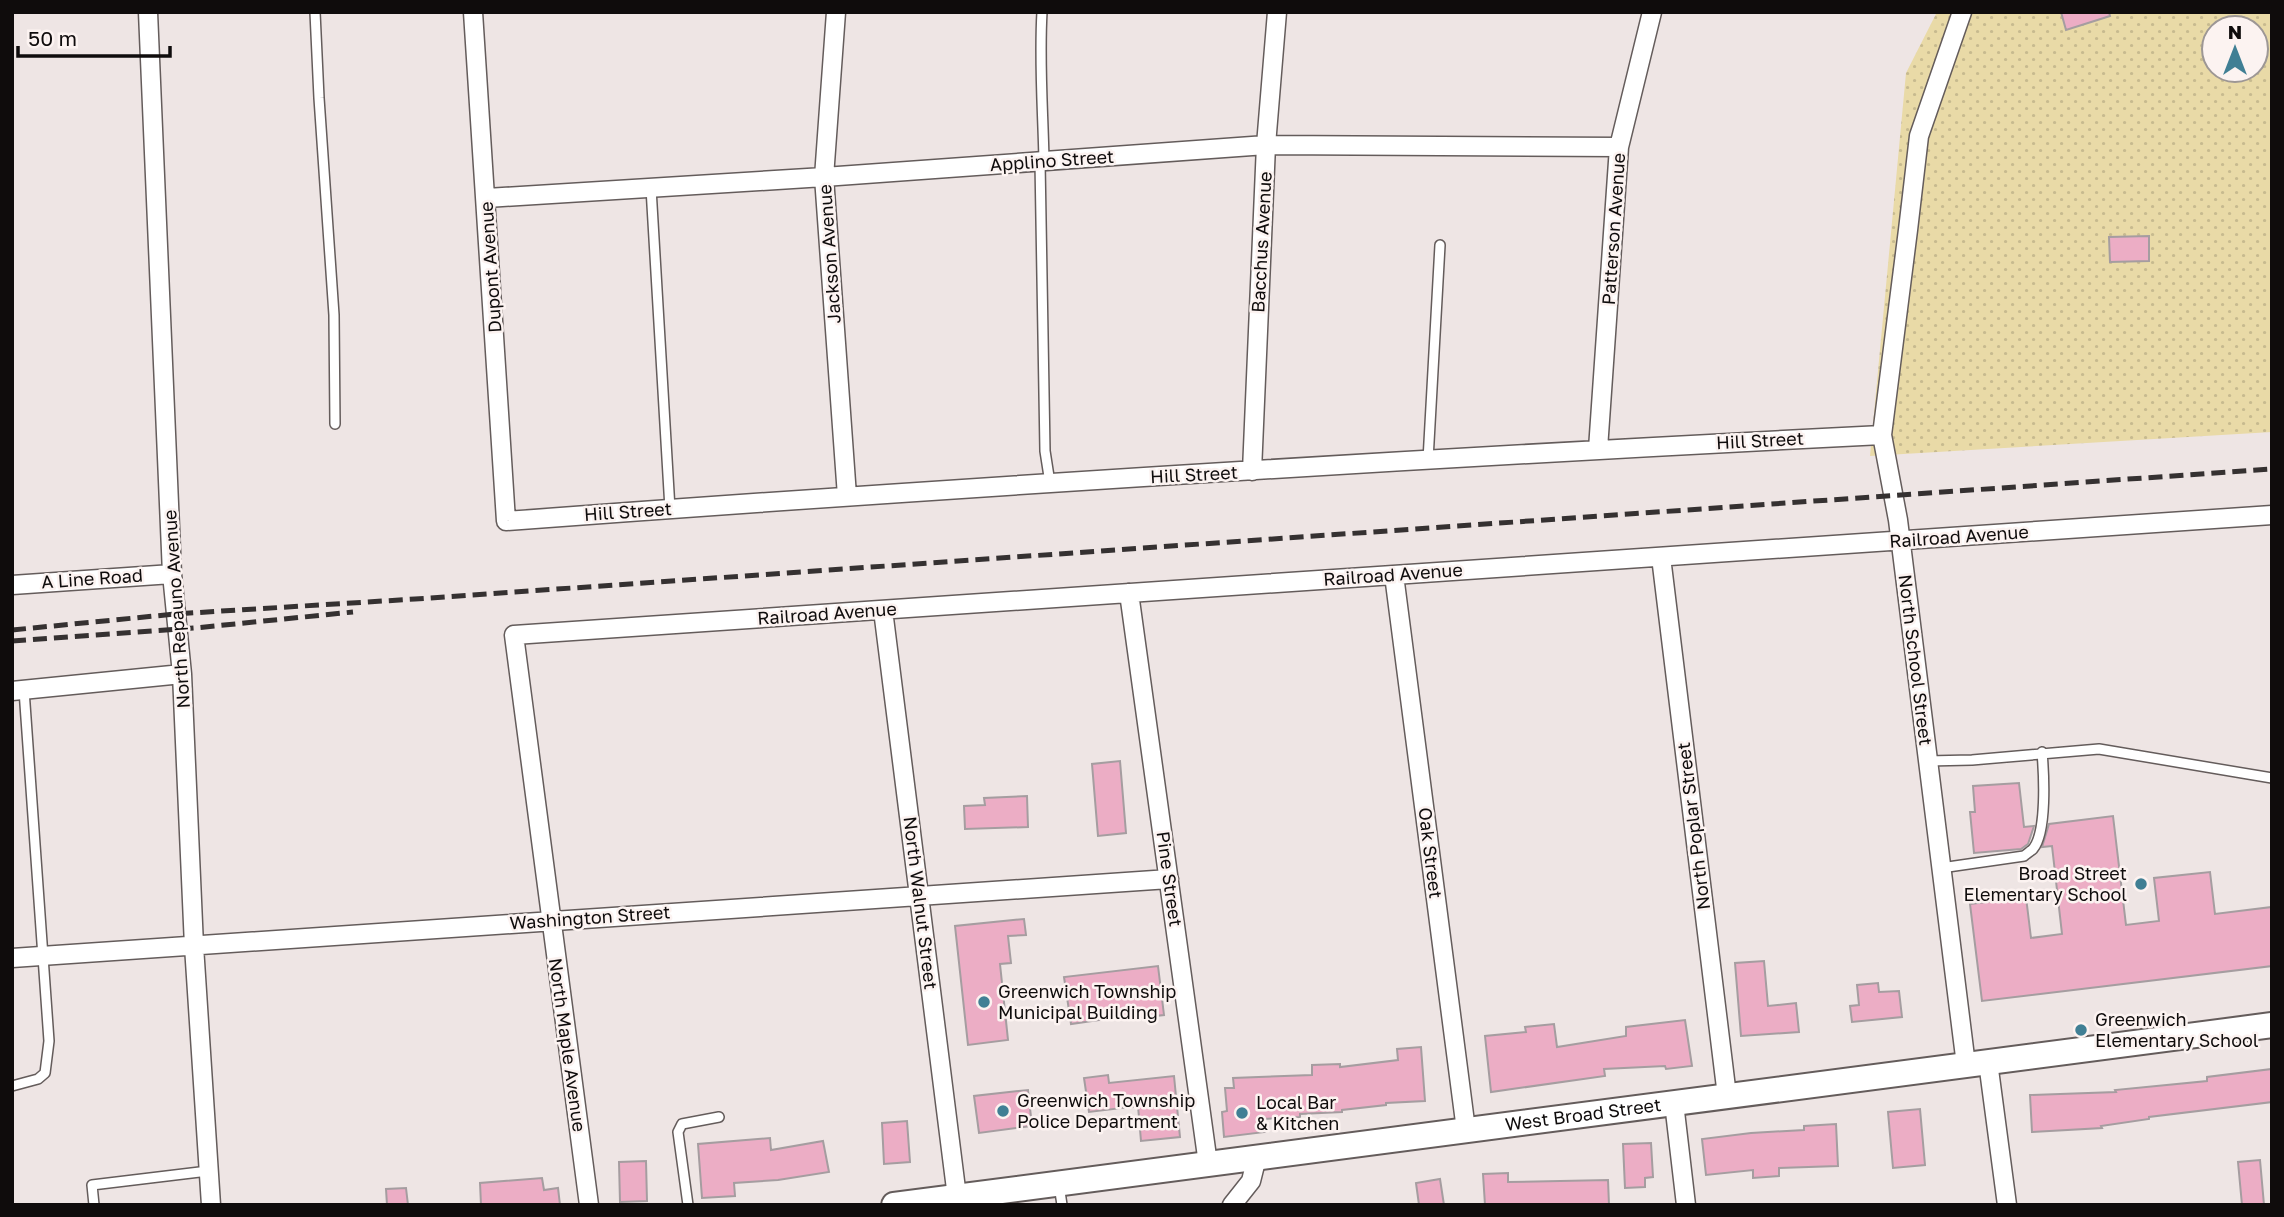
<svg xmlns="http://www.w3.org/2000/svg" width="2284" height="1217" viewBox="0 0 2284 1217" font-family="'Golos Text',sans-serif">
  <defs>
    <pattern id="grass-dots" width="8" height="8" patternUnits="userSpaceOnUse" patternTransform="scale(1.75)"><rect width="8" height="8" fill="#e9daa7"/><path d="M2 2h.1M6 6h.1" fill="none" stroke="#c7ba8f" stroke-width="1.8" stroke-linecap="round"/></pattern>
  </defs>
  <rect width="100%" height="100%" fill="#eee5e4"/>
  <path fill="url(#grass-dots)" fill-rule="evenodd" d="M1937,12H2272V432L1870,456L1906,73ZM2214,28H2256V70H2214Z"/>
  <path fill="#ecadc5" stroke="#a59da0" stroke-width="2" d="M2061,12H2109L2110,16L2066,30Z
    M2149,236V261L2110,262L2109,237Z
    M1120,761L1126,833L1098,836L1092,764Z
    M2019,783L2024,827L2034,826L2028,844L2021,849L1974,853L1970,812H1975L1973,786Z
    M1027,796L1028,827L965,829L964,806L985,805L984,798Z
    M2113,816L2126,925L2159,921L2154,878L2210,872L2215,914L2272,907V966L1982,1001L1970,904L2026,897L2031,938L2062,934L2052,846L2042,847L2049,824Z
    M1024,919L1026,935L1008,936L1011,963L1000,964L1008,1040L968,1045L955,926Z
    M1764,961L1768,1006L1796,1003L1799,1032L1741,1036L1735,963Z
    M1158,966L1164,1015L1127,1019L1126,1016L1071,1024L1064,977Z
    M1878,983L1879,992L1899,991L1902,1017L1852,1022L1850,1006L1859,1005L1857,985Z
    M1685,1020L1692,1066L1666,1069L1665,1066L1604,1069L1605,1076L1491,1092L1485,1036L1526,1032L1525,1027L1554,1024L1557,1047L1626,1036V1027Z
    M1421,1047L1425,1101L1386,1103V1105L1342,1110V1112L1300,1114V1117L1263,1119L1265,1132L1224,1137L1222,1112L1227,1111L1225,1088H1234L1233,1078L1312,1075V1065L1340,1064V1067L1398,1060L1397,1049Z
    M2272,1069V1102L2149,1117V1119L2101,1126L2102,1128L2032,1132L2030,1095L2116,1092L2115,1090L2207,1081V1077Z
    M1108,1075L1109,1083L1174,1076L1180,1137L1141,1141L1138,1106L1089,1112L1084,1078Z
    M1028,1090L1032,1126L979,1133L974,1096Z
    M1920,1109L1925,1165L1893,1168L1888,1112Z
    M907,1121L910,1162L884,1164L882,1123Z
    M1836,1124L1838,1166L1779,1168V1176L1753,1178V1170L1706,1175L1702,1139L1751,1133L1804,1130V1126Z
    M770,1138L771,1150L823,1141L829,1172L778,1180L734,1183L735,1196L702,1198L698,1144Z
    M1651,1143L1653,1177L1645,1178V1187L1625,1188L1623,1144Z
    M2260,1160L2264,1205H2242L2238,1162Z
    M646,1161L647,1201L620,1202L619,1162Z
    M1508,1173V1182L1608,1180L1609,1205H1485L1483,1174Z
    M542,1178L544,1190L558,1188L560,1205H481L480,1183Z
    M1440,1179L1444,1205H1419L1416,1183Z
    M406,1188L408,1205H387L386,1189Z"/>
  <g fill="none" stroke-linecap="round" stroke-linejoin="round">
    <g stroke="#645c5b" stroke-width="12">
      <path id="lane" d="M315,12L319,98L334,315L335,424
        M1042,12C1039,62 1043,111 1044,161
        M1040,162L1045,451L1050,483
        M651,188L670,509
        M1428,460L1440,245
        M1927,761L1972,760L2099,749L2272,778
        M1941,868L2024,856C2025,855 2032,850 2033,849C2047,832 2044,775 2042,752
        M12,1086L38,1079L45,1073L49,1041L24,690
        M1059,1185L1062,1205
        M94,1205L92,1185L208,1171
        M688,1205L678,1132L682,1124L719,1117"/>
    </g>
    <g stroke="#645c5b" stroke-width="21">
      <path id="street" d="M148,12L172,574L182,674L194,946L211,1205
        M473,12L506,521C964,487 1423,458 1882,435
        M836,12L824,177L847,496
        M1962,12L1919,136L1908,230L1882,435L1898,520L1966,1065
        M487,198L824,177L1266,145L1619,147
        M1598,449L1619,147L1652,12
        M1252,471L1266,145L1277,12
        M1661,557L1727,1096
        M1394,575L1466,1130
        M12,585L172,574
        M1129,593L1208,1164
        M883,610L958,1205
        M12,691L182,674
        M12,958L1169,879
        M1988,1062L2007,1205
        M1674,1103L1686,1205
        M589,1205L514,635L2272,515
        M1232,1205L1251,1181L1257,1157"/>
    </g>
    <g stroke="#645c5b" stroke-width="28">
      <g id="secondary">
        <path id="s1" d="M894,1205L2272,1025"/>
      </g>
    </g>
    <use href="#lane" stroke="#fff" stroke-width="9"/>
    <use href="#street" stroke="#fff" stroke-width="18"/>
    <use href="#secondary" stroke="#fff" stroke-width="24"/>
    <path stroke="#353131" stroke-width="5" stroke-dasharray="14 7" stroke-linecap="butt" d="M12,630L175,614L415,599L2272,469
      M12,641L195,628L353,612"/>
  </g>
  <g fill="#407f94" stroke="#fcf3f1" stroke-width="2.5">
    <circle cx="2141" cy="884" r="7"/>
    <circle cx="984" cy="1002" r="7"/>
    <circle cx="2081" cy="1030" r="7"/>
    <circle cx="1003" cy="1111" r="7"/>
    <circle cx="1242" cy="1113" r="7"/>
  </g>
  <g text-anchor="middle" stroke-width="5" stroke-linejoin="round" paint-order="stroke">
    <g font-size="18" fill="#0f0c0c" stroke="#fcf3f1">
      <text transform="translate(1052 161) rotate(-4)" y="6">Applino Street</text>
      <text transform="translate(1614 229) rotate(-86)" y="6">Patterson Avenue</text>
      <text transform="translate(1262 242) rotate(-87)" y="6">Bacchus Avenue</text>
      <text transform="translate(830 254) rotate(-94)" y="6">Jackson Avenue</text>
      <text transform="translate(491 267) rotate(-94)" y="6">Dupont Avenue</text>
      <text transform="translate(1760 441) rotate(-3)" y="6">Hill Street</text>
      <text transform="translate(1194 475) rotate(-3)" y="6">Hill Street</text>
      <text transform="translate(628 512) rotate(-4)" y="6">Hill Street</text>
      <text transform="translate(1959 537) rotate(-4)" y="6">Railroad Avenue</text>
      <text transform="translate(1393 575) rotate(-4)" y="6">Railroad Avenue</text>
      <text transform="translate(92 579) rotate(-4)" y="6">A Line Road</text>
      <text transform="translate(177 609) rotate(-94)" y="6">North Repauno Avenue</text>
      <text transform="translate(827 614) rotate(-4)" y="6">Railroad Avenue</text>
      <text transform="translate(1915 660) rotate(83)" y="6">North School Street</text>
      <text transform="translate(1694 826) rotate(-97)" y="6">North Poplar Street</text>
      <text transform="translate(1430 853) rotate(83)" y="6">Oak Street</text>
      <text transform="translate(1169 879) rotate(82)" y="6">Pine Street</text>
      <text transform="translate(920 903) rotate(83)" y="6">North Walnut Street</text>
      <text transform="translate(590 918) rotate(-4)" y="6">Washington Street</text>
      <text transform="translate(567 1045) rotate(82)" y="6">North Maple Avenue</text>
      <text dy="6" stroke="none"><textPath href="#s1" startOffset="695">West Broad Street</textPath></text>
    </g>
    <g font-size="18" fill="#0f0c0c" stroke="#fcf3f1" text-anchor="start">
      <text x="2127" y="880" text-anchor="end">Broad Street<tspan x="2127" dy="21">Elementary School</tspan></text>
      <text x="998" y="998">Greenwich Township<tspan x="998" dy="21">Municipal Building</tspan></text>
      <text x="2095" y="1026">Greenwich<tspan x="2095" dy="21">Elementary School</tspan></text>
      <text x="1017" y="1107">Greenwich Township<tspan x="1017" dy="21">Police Department</tspan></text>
      <text x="1256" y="1109">Local Bar<tspan x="1256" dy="21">&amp; Kitchen</tspan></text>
    </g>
  </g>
  <rect width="2284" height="1217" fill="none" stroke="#0f0c0c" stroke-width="28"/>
  <g transform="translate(2235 49)"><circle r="33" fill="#fcf3f1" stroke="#9d9795" stroke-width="2"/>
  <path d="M0-5L12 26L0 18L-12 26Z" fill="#407f94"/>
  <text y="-10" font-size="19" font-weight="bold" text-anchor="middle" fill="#0f0c0c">N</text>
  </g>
  <path d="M18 46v10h152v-10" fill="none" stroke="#0f0c0c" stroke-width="3.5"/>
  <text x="28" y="46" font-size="21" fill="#0f0c0c" stroke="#fcf3f1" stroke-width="5" paint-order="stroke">50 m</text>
</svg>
